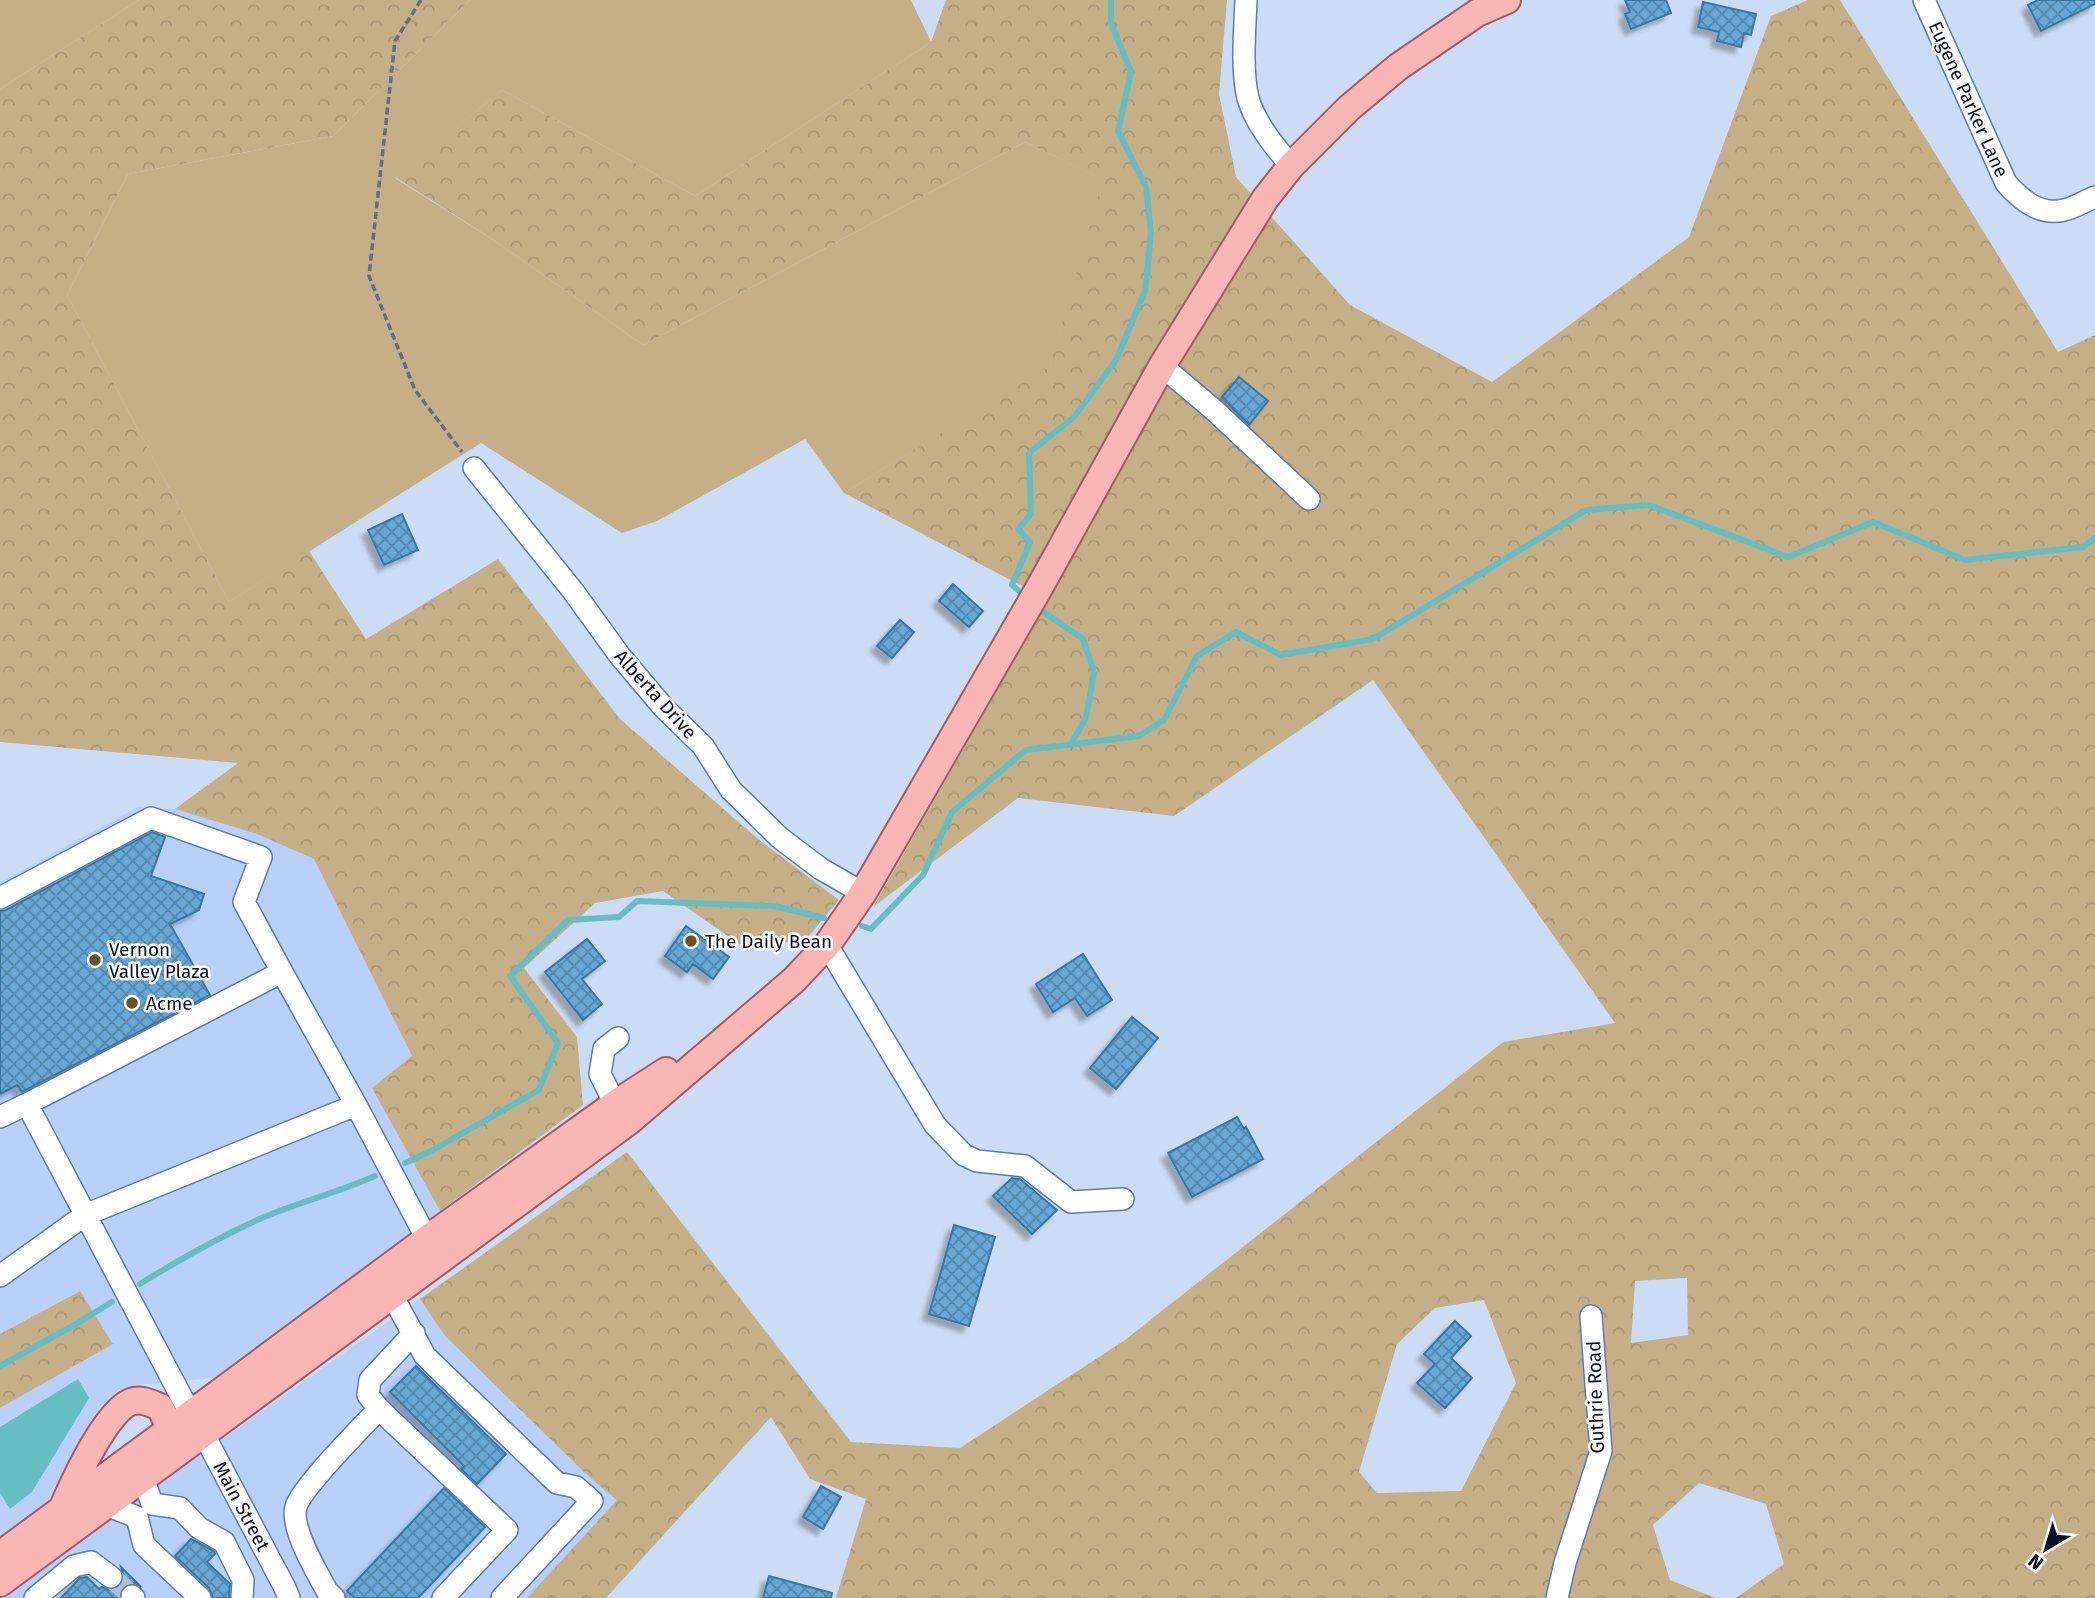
<svg xmlns="http://www.w3.org/2000/svg" width="2095" height="1598" viewBox="0 0 2095 1598" font-family="'Fira Sans',sans-serif">
  <defs>
    <pattern id="forest-crowns" width="20" height="18" patternUnits="userSpaceOnUse" patternTransform="scale(1.75)"><rect width="20" height="18" fill="#c5af87"/><path d="M2 6a3 3 0 1 1 6 0M12 15a3 3 0 1 1 6 0" fill="none" stroke="#a89675"/></pattern>
    <pattern id="building-cross-hatch" width="8" height="8" patternUnits="userSpaceOnUse" patternTransform="scale(1.75)"><rect width="8" height="8" fill="#66a7d5"/><path d="M0 0l8 8M0 8l8-8" fill="none" stroke="#5287ad"/></pattern>
    <filter id="shadow"><feDropShadow dx="-6" dy="6" stdDeviation="2" flood-color="#0004"/></filter>
  </defs>
  <rect width="100%" height="100%" fill="#cddcf5"/>
  <path fill="#b8d0fa" d="M138,807L175,809L257,834L314,859L412,1056L372,1088L440,1211L215,1378L136,1385L118,1391L100,1407L49,1498L23,1526L0,1543V1408L113,1343L79,1291L0,1334V882Z
    M420,1299L445,1336L587,1475L618,1500L527,1598H0Z"/>
  <path fill="#c5af87" d="M0,0H139L0,89Z
    M470,0H911L931,42L695,196L502,90L395,178L495,241L643,345L1025,142L1104,180L1050,367L844,493L805,439L657,521L622,533L481,443L229,602L67,295L128,174L333,136Z"/>
  <path fill="url(#forest-crowns)" fill-rule="evenodd" d="M139,0H470L333,136L128,174L67,295L229,602L309,551L366,639L498,559L620,719L758,839L839,900L807,938L748,950L663,891L595,903L524,968L577,1037L583,1105L440,1211L372,1088L412,1056L314,859L257,834L175,809L238,763L0,742V89Z
    M946,0H1227L1219,94L1236,177L1350,305L1492,382L1689,237L1771,16L1808,0H1840L2058,352L2095,335V1598H1736L1784,1564L1766,1504L1699,1483L1653,1525L1670,1580L1716,1598H836L866,1499L810,1479L771,1417L606,1598H527L617,1500L587,1475L445,1336L420,1299L627,1152L851,1442L960,1448L1125,1340L1503,1042L1615,1023L1373,680L1174,816L1018,798L873,907L1049,600L844,493L1050,366L1103,180L1025,142L643,345L495,241L395,177L502,90L695,196L931,42ZM1687,1278L1688,1335L1631,1343L1635,1281ZM1484,1300L1516,1383L1461,1491L1377,1493L1359,1472L1397,1344L1435,1308Z
    M80,1291L113,1344L0,1408V1334Z"/>
  <path fill="#66bec4" d="M78,1379L89,1398L32,1492L10,1509L0,1493V1427Z"/>
  <g fill="none" stroke-linecap="round" stroke-linejoin="round">
    <path stroke="#66bec4" stroke-width="6" d="M1026,597L1012,585L1030,542L1018,529L1031,514L1029,453L1074,417L1116,360L1145,291L1151,233L1146,187L1118,131L1131,72L1111,23V0
      M1036,607L1083,639L1094,672L1086,718L1071,744
      M862,926L871,929L923,875L952,812L1026,750L1139,736L1164,720L1197,656L1236,632L1281,655L1373,639L1586,510L1649,505L1788,557L1873,522L1965,560L2083,547L2095,538
      M405,1163L431,1151L539,1090L558,1043L510,976L568,920L619,917L637,901L774,906L824,918
      M140,1284C180,1259 221,1236 264,1217C300,1202 339,1192 375,1176
      M0,1366L76,1324L112,1302"/>
  </g>
  <path fill="url(#building-cross-hatch)" stroke="#3778a4" stroke-width="2" filter="url(#shadow)" d="M1625,0H1666L1671,13L1631,29L1625,14L1630,12Z
    M2038,0H2095V4L2041,31L2028,5Z
    M1703,2L1756,14L1751,35L1744,33L1741,47L1717,41L1719,32L1698,27Z
    M1239,377L1268,401L1249,425L1222,397Z
    M402,514L418,550L384,565L368,530Z
    M953,584L983,611L969,627L939,601Z
    M900,620L914,632L892,658L877,646Z
    M152,832L165,837L151,876L204,894L199,910L170,924L210,995L22,1092L17,1085L0,1094V911L6,910Z
    M686,926L729,957L713,979L693,964L687,972L665,956Z
    M587,939L605,961L582,979L602,1004L583,1020L545,972Z
    M1083,954L1112,1000L1087,1016L1075,998L1053,1012L1036,984Z
    M1132,1017L1158,1038L1116,1089L1090,1068Z
    M1237,1117L1244,1129L1246,1127L1263,1159L1192,1197L1168,1153Z
    M1012,1178L1020,1179L1057,1210L1032,1234L993,1196Z
    M954,1225L995,1237L969,1326L929,1314Z
    M1455,1321L1471,1336L1451,1358L1472,1378L1445,1408L1417,1383L1435,1364L1424,1354Z
    M416,1366L506,1454L477,1484L461,1469L464,1466L390,1392Z
    M821,1486L841,1497L823,1529L803,1517Z
    M444,1488L485,1527L418,1598H355L347,1591Z
    M191,1539L214,1551L215,1554L207,1562L230,1584L229,1598H213L209,1588L175,1556Z
    M121,1567L141,1587L135,1583L128,1584L122,1587L119,1598H61L80,1578L87,1577L99,1589L102,1587L109,1590L117,1589L124,1579Z
    M769,1576L832,1593L831,1598H763Z"/>
  <g fill="none" stroke-linecap="round" stroke-linejoin="round">
    <path stroke="#afbed6" stroke-width="21" stroke-dasharray="21 10" stroke-linecap="butt" d="M111,1577L132,1596"/>
    <g stroke="#5b7cb5" stroke-width="24">
      <path id="minor" d="M1246,0C1245,29 1241,69 1248,98C1255,123 1275,147 1291,166
        M1924,0L2006,183C2021,200 2040,216 2064,210C2074,208 2085,201 2095,197
        M1162,366L1214,410L1309,499
        M474,468L573,591L620,656L664,708L703,746L731,790L780,838L821,869L863,893
        M0,898L151,818L261,857L244,902L282,972
        M827,945L935,1125L964,1155L977,1161L1025,1166L1071,1202L1123,1199
        M618,1038L604,1049L600,1074L615,1104L623,1115
        M27,1104L191,1415L203,1433L285,1588L289,1598
        M0,1117L27,1104L282,972L356,1105L427,1239
        M0,1276L85,1215L356,1105
        M392,1295L425,1356L557,1483L576,1487L592,1501L502,1598
        M379,1409L507,1530L443,1598
        M143,1477L152,1504L180,1508L199,1528L224,1542L243,1580L242,1598
        M106,1505L137,1517L144,1545L200,1598
        M132,1596L134,1598
        M35,1598L74,1566L91,1562L111,1577
        M334,1598L327,1591C317,1572 290,1528 296,1507C301,1488 362,1427 379,1409L368,1395L370,1380L414,1333
        M1557,1598L1565,1563L1601,1451L1591,1316"/>
    </g>
    <g stroke="#a25c63" stroke-width="30">
      <path id="major" d="M63,1507C73,1484 108,1405 134,1401C143,1399 152,1404 160,1407L171,1430L175,1446
        M0,1555L427,1239L615,1104L666,1071
        M0,1583L628,1122L794,980L827,945L863,893L1038,590L1162,366L1265,199L1291,166L1349,108L1398,67L1477,13L1507,0"/>
    </g>
    <path stroke="#636f87" stroke-width="3.5" stroke-dasharray="7 3.5" stroke-linecap="butt" d="M421,0L395,41L369,276L415,390L462,452"/>
    <use href="#minor" stroke="#fff" stroke-width="21"/>
    <use href="#major" stroke="#fab5b5" stroke-width="26"/>
  </g>
  <g fill="#6b5223" stroke="#fcfcfc" stroke-width="2.5">
    <circle cx="691" cy="941" r="7"/>
    <circle cx="95" cy="960" r="7"/>
    <circle cx="132" cy="1003" r="7"/>
  </g>
  <g text-anchor="middle" stroke-width="5" stroke-linejoin="round" paint-order="stroke">
    <g font-size="19" fill="#061127" stroke="#fcfcfc">
      <text transform="translate(1969 99) rotate(66)" y="7">Eugene Parker Lane</text>
      <text transform="translate(656 694) rotate(48)" y="7">Alberta Drive</text>
      <text transform="translate(1595 1397) rotate(-92)" y="7">Guthrie Road</text>
      <text transform="translate(242 1506) rotate(62)" y="7">Main Street</text>
    </g>
    <g font-size="19" fill="#061127" stroke="#fcfcfc" text-anchor="start">
      <text x="705" y="948">The Daily Bean</text>
      <text x="109" y="956">Vernon<tspan x="109" dy="22">Valley Plaza</tspan></text>
      <text x="146" y="1010">Acme</text>
    </g>
  </g>
  <g transform="translate(2046 1549) rotate(218)" stroke="#fcfcfc" stroke-width="5" paint-order="stroke">
  <path d="M0-5L12 26L0 18L-12 26Z" fill="#061127"/>
  <text y="-10" font-size="19" font-weight="bold" text-anchor="middle" fill="#061127">N</text>
  </g>
</svg>
